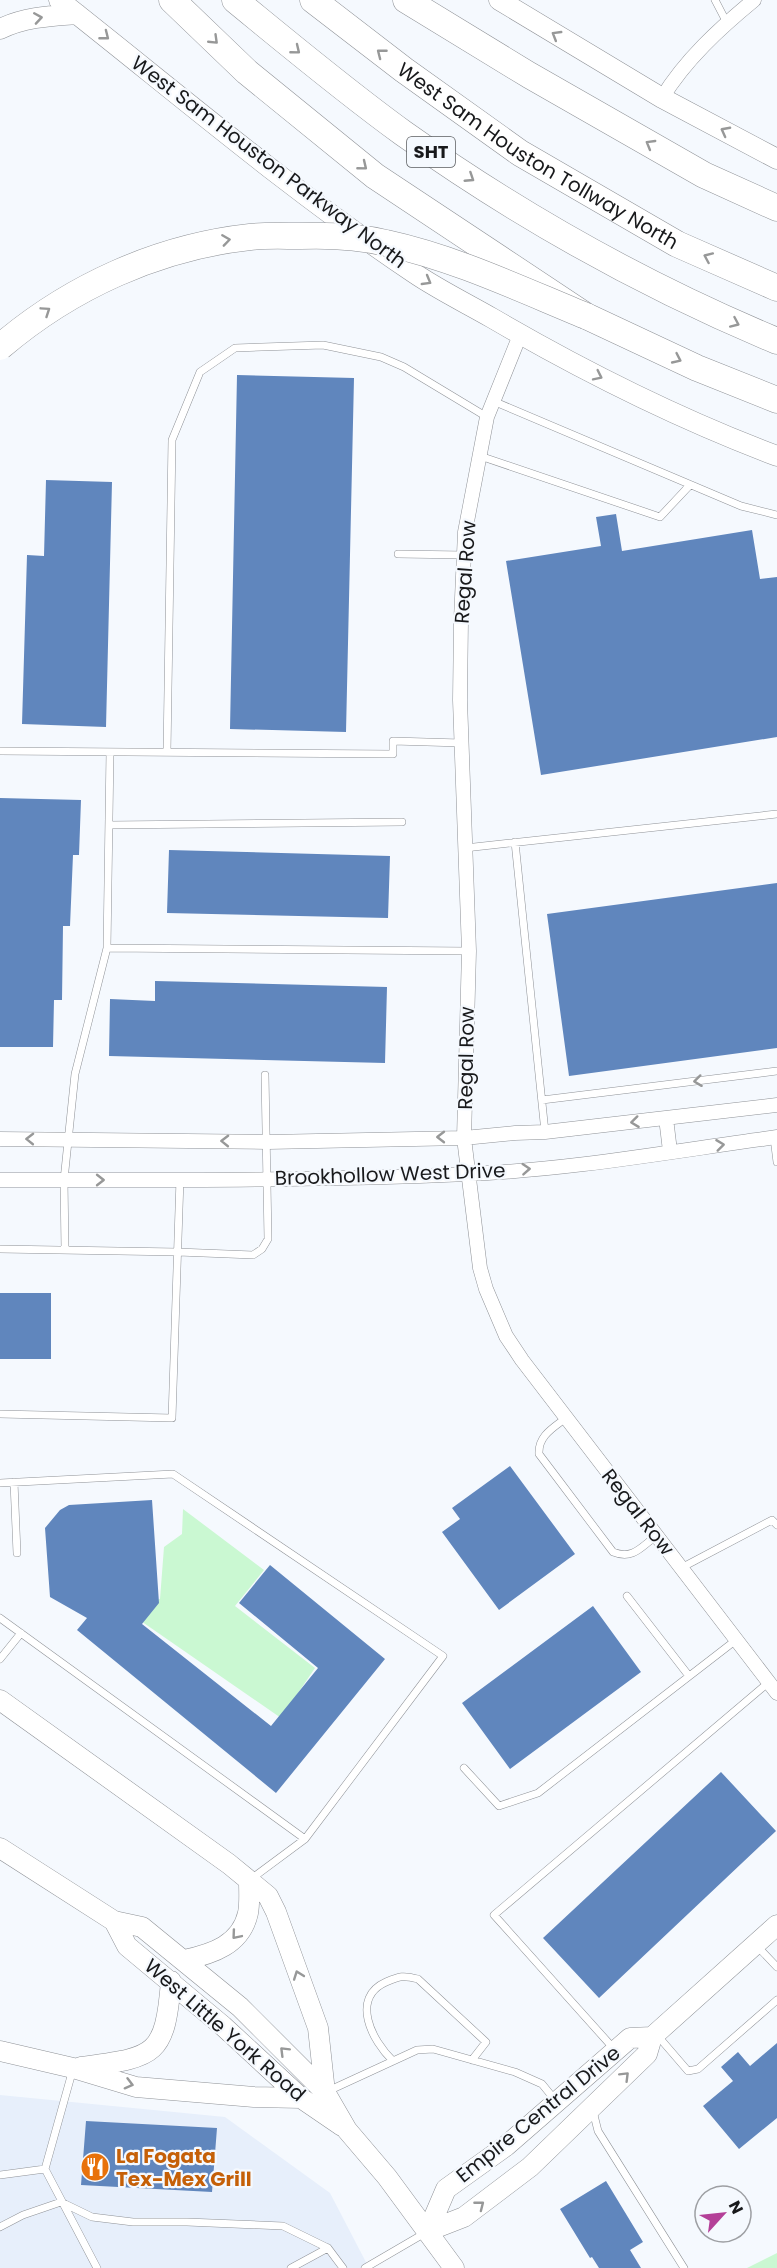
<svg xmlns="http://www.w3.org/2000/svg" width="777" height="2268" viewBox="0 0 777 2268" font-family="Poppins,sans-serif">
  <rect width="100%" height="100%" fill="#f5f9fe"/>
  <path fill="#e7effb" d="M0,2095L225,2117L330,2193L369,2268H0Z"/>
  <path fill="#caf8d2" d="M183,1509L264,1570L235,1606L315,1668L281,1718L138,1619L145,1602L160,1599L164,1547L182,1534Z
    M777,2253V2268H747Z"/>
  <path fill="#6086bd" d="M237,375L354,378L346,732L230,729Z
    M46,480L112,482L106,727L22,724L27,555L44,556Z
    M616,514L622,551L752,530L760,579L777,577V737L541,775L506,561L601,546L596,517Z
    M0,798L81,800L79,855H73L70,926H63L62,1000H54L53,1047H0Z
    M169,850L390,856L388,918L167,913Z
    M777,883V1048L569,1076L547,914Z
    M155,981L387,987L385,1063L109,1056L110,999L155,1001Z
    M0,1293H51V1359H0Z
    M510,1466L575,1554L499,1610L442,1532L460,1519L452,1508Z
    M152,1500L159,1603L142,1624L271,1726L318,1668L239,1603L270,1565L385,1659L276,1793L77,1630L87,1618L50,1597L45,1528L60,1510L69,1505Z
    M593,1606L641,1672L510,1769L462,1703Z
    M721,1772L776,1831L599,1998L543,1938Z
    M777,2043V2118L739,2149L703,2106L733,2081L721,2067L738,2052L750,2066Z
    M86,2121L217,2128L212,2192L81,2185Z
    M606,2181L643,2242L630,2250L641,2268H599L592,2257L590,2258L560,2209Z"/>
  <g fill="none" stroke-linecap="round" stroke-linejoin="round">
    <g stroke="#8f9297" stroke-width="8">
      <path id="lane" d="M715,0L727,23
        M493,401L741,506L777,515
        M480,456L660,517L690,485
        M398,554L464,555
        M0,751L393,754V741L461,743
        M167,752L172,440L200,372L235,348L323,345L381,357L404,367L487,417
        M109,825L402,822
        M515,842L545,1132
        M465,848L777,814
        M107,948L469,951
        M542,1100L777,1071
        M774,1138L777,1162
        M0,1249L178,1252L253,1255L262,1249L268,1239L265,1075
        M65,1249L64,1180L75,1074L107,948L110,752
        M0,1414L172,1418L180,1179
        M566,1418C553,1428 538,1436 539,1454L613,1552C633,1560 641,1547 656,1536
        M14,1482L17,1553
        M0,1483L173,1474L443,1656L305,1839L251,1879
        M681,1568L772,1520L777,1525
        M627,1596L689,1676
        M0,1618L305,1839
        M0,1659L21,1633
        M464,1768L499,1806L538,1793L736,1640
        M758,1947L777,1967
        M657,2035L688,2071L698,2069L777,2000
        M615,2050L494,1915L769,1682
        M393,2061C372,2041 350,1998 386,1982C400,1976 403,1975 418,1979L486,2042L472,2060
        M73,2069L45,2169L97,2268
        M328,2091L417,2050L433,2049L515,2072L542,2084L555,2100
        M593,2111L598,2131L684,2268
        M0,2175L45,2169
        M0,2227L23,2215L61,2202L92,2217L133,2222H187L283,2226L328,2248L343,2268
        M291,2268L328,2248
        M365,2268L425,2233"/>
    </g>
    <g stroke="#8f9297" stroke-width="15">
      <path id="street" d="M662,98C685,60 720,28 754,0
        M520,335L487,417L465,532L461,620L460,700L469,951L464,1138L480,1268L486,1289L506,1336L522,1360L777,1693
        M666,1118L670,1151
        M0,1139L268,1142L464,1138L515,1133L545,1132L777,1105
        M0,1180C155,1180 311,1181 467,1174C570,1170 674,1151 777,1137"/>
    </g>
    <g stroke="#8f9297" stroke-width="21">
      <path id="secondary" d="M59,0C176,92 290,190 414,273C439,290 466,303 492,318C583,371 679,419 777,456
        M499,0L662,98L777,159
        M0,29C25,17 50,16 77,14
        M0,1700L229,1864L268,1896L276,1912L318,2028L325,2092
        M0,1848L114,1921L142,1927L240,2007L325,2092L347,2130L387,2177L454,2268
        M114,1921L127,1946L223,2026L301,2098L342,2126
        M184,1960C212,1954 241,1945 248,1913C250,1903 249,1891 249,1881
        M0,2051L73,2068L136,2087L254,2097L301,2098
        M81,2067C154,2057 165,2058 171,1981
        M428,2231L464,2217L530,2167L647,2054L652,2037L777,1925
        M428,2231L446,2189L506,2146L630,2038L652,2037"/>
    </g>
    <g stroke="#8f9297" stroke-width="27">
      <g id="highway">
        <path d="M172,0L247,72L375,176L586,316L697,368L777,400"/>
        <path d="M235,0C290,45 345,91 403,133C520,216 645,286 777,341"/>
        <path id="s1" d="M313,0L404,70L520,153L677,244L777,288"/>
        <path d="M406,0L529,75L704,175L777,208"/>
      </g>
    </g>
    <use href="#lane" stroke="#fff" stroke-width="7"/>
    <use href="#street" stroke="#fff" stroke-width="14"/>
    <use href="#secondary" stroke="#fff" stroke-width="20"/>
    <use href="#highway" stroke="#fff" stroke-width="26"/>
    <g stroke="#8f9297" stroke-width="27" stroke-linecap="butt">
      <path id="highway-bridge" d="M0,347C70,287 158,247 250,237C266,235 284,236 300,236C329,235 357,236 386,243C455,258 520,289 586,316"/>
    </g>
    <use href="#highway-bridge" stroke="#fff" stroke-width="26"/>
  </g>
  <defs><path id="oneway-chevron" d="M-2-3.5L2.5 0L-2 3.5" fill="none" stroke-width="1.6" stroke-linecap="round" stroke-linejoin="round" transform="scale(1.5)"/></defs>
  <g stroke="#979898">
    <use href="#oneway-chevron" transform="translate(38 18) rotate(-9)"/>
    <use href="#oneway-chevron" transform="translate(556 35) rotate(-149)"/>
    <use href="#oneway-chevron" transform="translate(105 36) rotate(38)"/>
    <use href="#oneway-chevron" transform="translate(214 40) rotate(44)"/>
    <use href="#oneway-chevron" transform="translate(296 50) rotate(39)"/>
    <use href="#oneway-chevron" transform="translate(381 53) rotate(-142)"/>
    <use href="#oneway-chevron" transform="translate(725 131) rotate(-152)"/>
    <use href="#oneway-chevron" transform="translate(650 144) rotate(-150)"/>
    <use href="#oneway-chevron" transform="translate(363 166) rotate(39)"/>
    <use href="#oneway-chevron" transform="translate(470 178) rotate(33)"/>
    <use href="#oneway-chevron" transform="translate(226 240) rotate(-8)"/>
    <use href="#oneway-chevron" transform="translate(708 257) rotate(-156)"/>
    <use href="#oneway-chevron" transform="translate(427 281) rotate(30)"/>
    <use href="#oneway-chevron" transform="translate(46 311) rotate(-34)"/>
    <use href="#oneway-chevron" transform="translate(735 323) rotate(24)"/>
    <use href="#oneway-chevron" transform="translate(677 359) rotate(25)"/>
    <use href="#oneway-chevron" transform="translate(598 376) rotate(26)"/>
    <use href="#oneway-chevron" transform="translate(698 1081) rotate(173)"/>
    <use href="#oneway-chevron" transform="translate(635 1122) rotate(173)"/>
    <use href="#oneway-chevron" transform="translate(441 1137) rotate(-180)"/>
    <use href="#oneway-chevron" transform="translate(30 1139) rotate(-179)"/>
    <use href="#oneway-chevron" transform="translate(225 1141) rotate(-179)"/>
    <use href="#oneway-chevron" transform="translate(720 1145) rotate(-7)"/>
    <use href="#oneway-chevron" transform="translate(526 1169) rotate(-4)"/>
    <use href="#oneway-chevron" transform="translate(100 1180)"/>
    <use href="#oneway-chevron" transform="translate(236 1935) rotate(130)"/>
    <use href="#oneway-chevron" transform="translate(298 1975) rotate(-110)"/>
    <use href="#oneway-chevron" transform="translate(284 2051) rotate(-135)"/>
    <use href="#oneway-chevron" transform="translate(625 2076) rotate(-45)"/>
    <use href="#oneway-chevron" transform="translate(129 2084) rotate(15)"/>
    <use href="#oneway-chevron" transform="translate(480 2205) rotate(-38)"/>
  </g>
  <defs>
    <g id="restaurant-disc" transform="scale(1.5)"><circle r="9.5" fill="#e8710a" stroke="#f5f9fe"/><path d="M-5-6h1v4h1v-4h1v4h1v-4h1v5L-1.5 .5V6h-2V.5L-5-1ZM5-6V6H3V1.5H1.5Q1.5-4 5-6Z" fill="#fff"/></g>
  </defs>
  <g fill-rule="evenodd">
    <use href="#restaurant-disc" x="95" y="2167"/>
  </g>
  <g text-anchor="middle" stroke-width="4.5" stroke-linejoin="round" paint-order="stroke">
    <rect fill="#f5f9fe" stroke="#5a5c5f" stroke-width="1.5" x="407" y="137" width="48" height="30" rx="4.5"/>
    <g font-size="18" font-weight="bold" fill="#18191b">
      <text x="431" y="158">SHT</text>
    </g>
    <g font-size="20" fill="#18191b" stroke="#f5f9fe">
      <text dy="7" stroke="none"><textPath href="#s1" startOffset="274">West Sam Houston Tollway North</textPath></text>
      <text transform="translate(269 162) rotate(37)" y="7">West Sam Houston Parkway North</text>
      <text transform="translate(465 572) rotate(-86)" y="7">Regal Row</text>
      <text transform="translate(466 1058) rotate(-89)" y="7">Regal Row</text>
      <text transform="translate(390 1174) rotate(-2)" y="7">Brookhollow West Drive</text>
      <text transform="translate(638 1512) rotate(52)" y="7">Regal Row</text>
      <text transform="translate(225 2030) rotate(41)" y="7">West Little York Road</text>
      <text transform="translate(538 2114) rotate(-39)" y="7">Empire Central Drive</text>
    </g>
    <g font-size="20" font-weight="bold" fill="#c56008" stroke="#f5f9fe" text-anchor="start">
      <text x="116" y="2163">La Fogata<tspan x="116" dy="23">Tex-Mex Grill</tspan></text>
    </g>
  </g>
  <g transform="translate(723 2214) rotate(63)"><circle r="28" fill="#f5f9fe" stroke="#9d9fa3" stroke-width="1.5"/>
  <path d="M0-4.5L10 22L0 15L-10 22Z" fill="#b44098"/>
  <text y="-9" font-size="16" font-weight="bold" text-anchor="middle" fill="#18191b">N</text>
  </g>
</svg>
